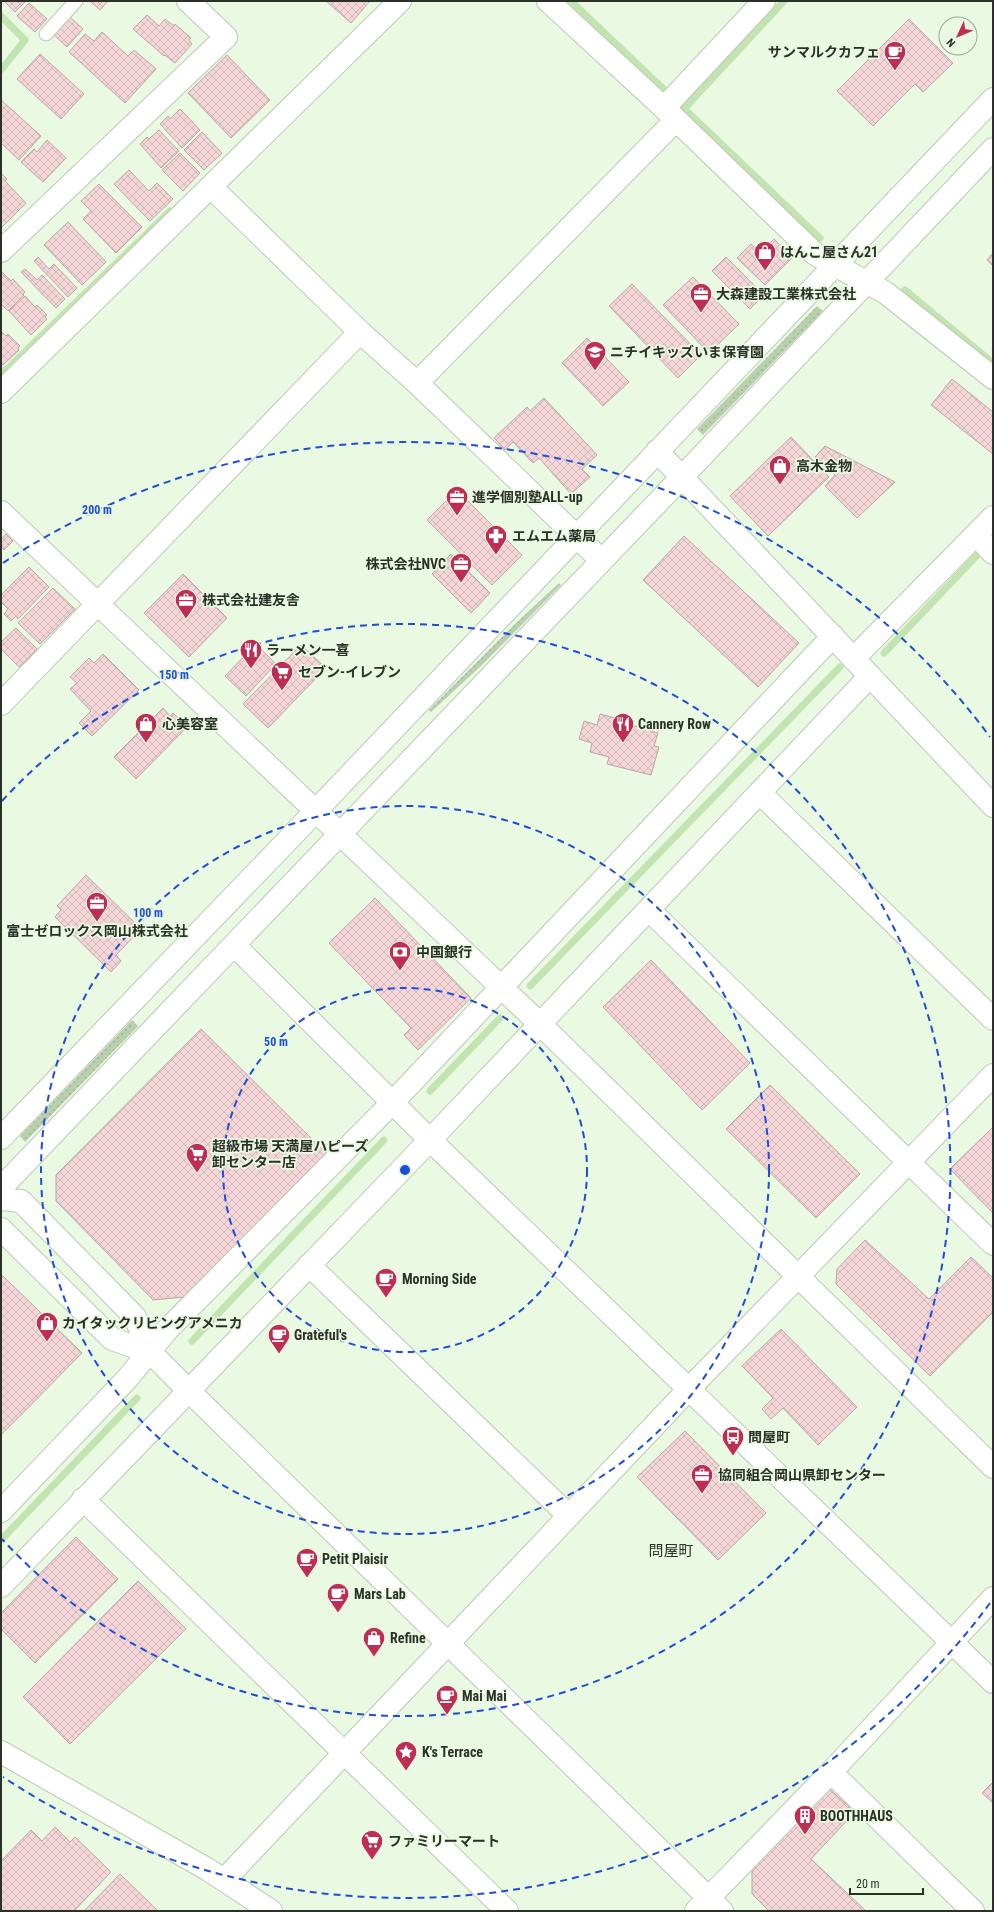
<svg xmlns="http://www.w3.org/2000/svg" width="994" height="1912" viewBox="0 0 994 1912" font-family="'Roboto Condensed','Noto Sans JP',sans-serif">
  <defs>
    <pattern id="grass-dots" width="8" height="8" patternUnits="userSpaceOnUse"><rect width="8" height="8" fill="#b9cfae"/><path d="M2 2h.1M6 6h.1" fill="none" stroke="#9fb296" stroke-width="1.8" stroke-linecap="round"/></pattern>
    <pattern id="building-cross-hatch" width="8" height="8" patternUnits="userSpaceOnUse"><rect width="8" height="8" fill="#f4d6d9"/><path d="M0 0l8 8M0 8l8-8" fill="none" stroke="#d1b8ba"/></pattern>
  </defs>
  <rect width="100%" height="100%" fill="#eaf9e2"/>
  <path fill="url(#grass-dots)" d="M817,306L823,311L703,435L697,429Z
    M559,583L561,585L482,665L431,712L429,710L515,624Z
    M132,1020L138,1026L25,1142L20,1136Z"/>
  <g fill="none" stroke-linecap="round" stroke-linejoin="round">
    <path stroke="#c2e4b0" stroke-width="7" d="M571,1L820,238
      M1,16L25,40L1,70
      M684,109L784,1
      M905,290L993,363
      M1,375L170,211
      M884,653L985,547
      M530,986L840,667
      M430,1091L500,1018
      M192,1341L384,1140
      M1,1540L137,1398"/>
  </g>
  <path fill="url(#building-cross-hatch)" stroke="#c0a4a7" d="M4,1H26L15,12Z
    M90,1H108L100,10Z
    M326,1H370L351,23Z
    M29,3L47,19L35,32L17,16Z
    M147,15L159,26L165,19L174,26L175,24L191,38L189,40L192,44L175,63L165,55L164,56L133,29Z
    M69,16L83,29L67,47L53,34Z
    M909,19L953,63L923,92L915,84L873,126L837,91Z
    M102,32L128,56L134,50L156,69L125,103L69,52L85,34L94,41Z
    M40,54L84,94L61,119L17,79Z
    M227,55L270,100L231,138L188,93Z
    M1,100L41,136L19,160L1,143Z
    M180,109L200,130L182,148L160,124L168,116L170,119Z
    M159,130L179,151L161,168L140,144L147,137L149,139Z
    M202,132L222,153L204,170L184,150Z
    M47,140L66,158L43,182L21,162L34,149L37,152Z
    M180,153L200,173L183,191L162,170Z
    M129,170L149,191L157,183L173,199L150,221L114,184Z
    M1,173L7,179L5,181L26,203L1,228Z
    M99,184L142,227L116,253L83,219L91,211L81,201Z
    M68,222L106,262L82,285L44,245Z
    M774,239L792,258L765,285L737,258L751,244L760,253Z
    M993,253V266L987,260Z
    M38,257L49,269L54,264L77,288L68,297L34,261Z
    M726,257L764,295L750,309L712,271Z
    M25,269L37,280L42,275L65,299L56,308L21,272Z
    M1,271L11,281L13,279L25,292L23,294L24,295L8,311L1,304Z
    M693,277L739,324L709,353L663,305Z
    M632,284L701,355L678,378L609,306Z
    M25,296L35,307L37,305L47,315L45,317L47,319L31,335L9,311Z
    M1,331L6,336L8,334L20,346L18,348L19,350L3,365L1,363Z
    M587,338L629,382L603,406L562,363Z
    M952,379L993,412V454L931,405Z
    M544,398L597,455L582,469L590,477L571,494L539,458L533,463L513,442L505,450L494,438L527,407L530,411Z
    M791,437L829,477L768,536L730,496Z
    M825,446L895,482L857,518L825,486L835,475L815,457Z
    M457,490L522,555L492,585L427,520Z
    M6,534L13,541L4,550L1,547V540Z
    M684,536L799,643L758,687L643,580Z
    M451,554L490,593L471,613L432,574Z
    M29,567L49,587L18,619L16,616L11,621L4,614L8,609L1,602V595Z
    M183,574L227,618L189,657L144,613Z
    M53,588L75,609L40,644L18,623Z
    M16,628L37,649L19,667L1,649V642Z
    M256,644L276,664L246,696L225,676Z
    M301,645L326,668L268,728L243,704Z
    M103,654L139,690L92,736L79,723L91,711L70,689L77,683L70,677L89,658L94,663Z
    M163,708L170,716L173,713L187,727L136,779L114,757Z
    M600,714L622,720L618,733L628,735L631,725L658,733L654,746L659,747L651,775L607,764L609,757L590,752L592,743L579,739L584,721L597,725Z
    M86,875L141,929L116,955L121,961L111,972L55,917L61,910L57,906Z
    M375,898L471,998L418,1050L404,1035L411,1028L329,943Z
    M651,960L750,1063L702,1110L603,1007Z
    M201,1029L326,1153L184,1297L153,1300L56,1201V1175Z
    M770,1085L860,1174L816,1218L726,1129Z
    M993,1127V1213L950,1169Z
    M865,1240L929,1299L971,1257L993,1278V1312L930,1376L836,1284L837,1269Z
    M1,1276H3L82,1353L1,1435Z
    M781,1329L857,1407L818,1445L783,1408L771,1419L762,1409L773,1398L742,1366Z
    M685,1431L766,1513L718,1560L637,1477Z
    M76,1537L118,1579L35,1663L1,1629V1613Z
    M138,1581L186,1629L70,1744L23,1697Z
    M993,1782V1803L982,1793Z
    M825,1785L855,1812L811,1859L866,1911H769L752,1894V1864Z
    M55,1827L70,1842L75,1837L111,1872L74,1911H1V1861L31,1830L42,1841Z
    M120,1874L158,1911H84Z"/>
  <g fill="none" stroke-linecap="round" stroke-linejoin="round">
    <g stroke="#bbc9b3" stroke-width="15">
      <path id="lane" d="M46,34L76,1"/>
    </g>
    <g stroke="#bbc9b3" stroke-width="24">
      <path id="street" d="M548,1L664,108L815,254L886,293L993,378
        M664,108L764,1
        M211,187L360,332L417,383L601,560
        M1,251L226,37L188,1
        M417,383L676,120
        M1,392L400,1
        M1,512L540,1024L993,1467
        M976,535L993,553
        M854,658L993,517
        M1,704L360,332
        M760,793L993,1019
        M649,910L993,1244
        M309,1265L569,1516
        M83,1499L507,1911
        M1,1511L127,1379L168,1329L392,1103L833,636
        M1,1586L430,1140L870,676
        M831,1772L973,1911
        M225,1879L689,1389L993,1075
        M696,1911L831,1772L993,1598"/>
    </g>
    <g stroke="#bbc9b3" stroke-width="24">
      <path id="secondary" d="M657,451L993,806
        M234,945L430,1140L993,1682
        M1,1138L287,841L993,99
        M1,1188L682,477L993,149
        M1,1199L21,1201L135,1317L150,1352L188,1390L722,1911
        M1,1229L112,1339L150,1352
        M1,1752L207,1869L271,1911"/>
    </g>
    <use href="#lane" stroke="#fff" stroke-width="13"/>
    <use href="#street" stroke="#fff" stroke-width="22"/>
    <use href="#secondary" stroke="#fff" stroke-width="22"/>
  </g>
  <g fill="none" stroke="#1d4ed8" stroke-width="2" stroke-dasharray="7 5">
    <circle cx="405" cy="1170" r="182"/>
    <circle cx="405" cy="1170" r="364"/>
    <path d="M2 801A546 546 0 1 1 2 1539"/>
    <path d="M990 1603A728 728 0 0 1 3 1777M3 563A728 728 0 0 1 990 737"/>
  </g>
  <defs>
    <g id="cafe-pin" transform="scale(1.15)"><path d="M0 17L-7.5 6A9.5 9.5 0 1 1 7.5 6Z" fill="#be2e54" stroke="#eaf9e2"/><path d="M-5.5-4.5H6V0H3Q3 3.5 0 3.5H-2.5Q-5.5 3.5-5.5 0ZM3-3.2v2h1.7v-2ZM-6 4.5H4V6H-6Z" fill="#fff"/></g>
    <g id="shop-pin" transform="scale(1.15)"><path d="M0 17L-7.5 6A9.5 9.5 0 1 1 7.5 6Z" fill="#be2e54" stroke="#eaf9e2"/><path d="M-5-2.5h2.3a2.7 3.5 0 0 1 5.4 0H5L5.5 6h-11ZM-1.5-2.5h3a1.5 2.3 0 0 0-3 0Z" fill="#fff"/></g>
    <g id="office-pin" transform="scale(1.15)"><path d="M0 17L-7.5 6A9.5 9.5 0 1 1 7.5 6Z" fill="#be2e54" stroke="#eaf9e2"/><path d="M-6-3h4V-5.5h4V-3h4V5H-6ZM-1-4.5V-3h2v-1.5ZM-6 0V1H6V0Z" fill="#fff"/></g>
    <g id="school-pin" transform="scale(1.15)"><path d="M0 17L-7.5 6A9.5 9.5 0 1 1 7.5 6Z" fill="#be2e54" stroke="#eaf9e2"/><path d="M0-5L7-2L0 1L-7-2ZM-4 1L0 2.5L4 1V4Q0 6-4 4Z" fill="#fff"/></g>
    <g id="pharmacy-pin" transform="scale(1.15)"><path d="M0 17L-7.5 6A9.5 9.5 0 1 1 7.5 6Z" fill="#be2e54" stroke="#eaf9e2"/><path d="M-2-6h4v4h4v4h-4v4h-4v-4h-4v-4h4Z" fill="#fff"/></g>
    <g id="restaurant-pin" transform="scale(1.15)"><path d="M0 17L-7.5 6A9.5 9.5 0 1 1 7.5 6Z" fill="#be2e54" stroke="#eaf9e2"/><path d="M-5-6h1v4h1v-4h1v4h1v-4h1v5L-1.5 .5V6h-2V.5L-5-1ZM5-6V6H3V1.5H1.5Q1.5-4 5-6Z" fill="#fff"/></g>
    <g id="supermarket-pin" transform="scale(1.15)"><path d="M0 17L-7.5 6A9.5 9.5 0 1 1 7.5 6Z" fill="#be2e54" stroke="#eaf9e2"/><path d="M-6-5.5h2.5l.6 2H6L4.5 2H-2.5L-4.4-4H-6ZM-1.5 3.2a1.3 1.3 0 1 0 .1 0ZM3 3.2a1.3 1.3 0 1 0 .1 0Z" fill="#fff"/></g>
    <g id="bank-pin" transform="scale(1.15)"><path d="M0 17L-7.5 6A9.5 9.5 0 1 1 7.5 6Z" fill="#be2e54" stroke="#eaf9e2"/><path d="M-6-4H6V4H-6ZM0-2.3a2.3 2.3 0 1 0 0 4.6a2.3 2.3 0 1 0 0-4.6Z" fill="#fff"/></g>
    <g id="bus-pin" transform="scale(1.15)"><path d="M0 17L-7.5 6A9.5 9.5 0 1 1 7.5 6Z" fill="#be2e54" stroke="#eaf9e2"/><path d="M-5-6H5V4H4V6H2V4H-2V6H-4V4H-5ZM-3.5-4V0h7V-4ZM-3.5 1.2v1.5H-2V1.2ZM2 1.2v1.5H3.5V1.2Z" fill="#fff"/></g>
    <g id="sight-pin" transform="scale(1.15)"><path d="M0 17L-7.5 6A9.5 9.5 0 1 1 7.5 6Z" fill="#be2e54" stroke="#eaf9e2"/><path d="M0-6L1.8-2.2L6-1.7L2.9 1.2L3.7 5.4L0 3.3L-3.7 5.4L-2.9 1.2L-6-1.7L-1.8-2.2Z" fill="#fff"/></g>
    <g id="building-pin" transform="scale(1.15)"><path d="M0 17L-7.5 6A9.5 9.5 0 1 1 7.5 6Z" fill="#be2e54" stroke="#eaf9e2"/><path d="M-4-6H4V6H1V3H-1V6H-4ZM-2.5-4.3h1.7v1.8h-1.7ZM.8-4.3h1.7v1.8H.8ZM-2.5-1h1.7V.8h-1.7ZM.8-1h1.7V.8H.8Z" fill="#fff"/></g>
  </defs>
  <g fill-rule="evenodd">
    <use href="#cafe-pin" x="895" y="52"/>
    <use href="#shop-pin" x="765" y="252"/>
    <use href="#office-pin" x="701" y="294"/>
    <use href="#school-pin" x="595" y="352"/>
    <use href="#shop-pin" x="780" y="466"/>
    <use href="#office-pin" x="457" y="497"/>
    <use href="#pharmacy-pin" x="496" y="536"/>
    <use href="#office-pin" x="461" y="564"/>
    <use href="#office-pin" x="186" y="600"/>
    <use href="#restaurant-pin" x="251" y="650"/>
    <use href="#supermarket-pin" x="282" y="672"/>
    <use href="#shop-pin" x="146" y="724"/>
    <use href="#restaurant-pin" x="623" y="724"/>
    <use href="#office-pin" x="97" y="903"/>
    <use href="#bank-pin" x="400" y="952"/>
    <use href="#supermarket-pin" x="197" y="1154"/>
    <use href="#cafe-pin" x="386" y="1279"/>
    <use href="#shop-pin" x="47" y="1323"/>
    <use href="#cafe-pin" x="279" y="1335"/>
    <use href="#bus-pin" x="733" y="1437"/>
    <use href="#office-pin" x="702" y="1475"/>
    <use href="#cafe-pin" x="307" y="1559"/>
    <use href="#cafe-pin" x="338" y="1594"/>
    <use href="#shop-pin" x="374" y="1638"/>
    <use href="#cafe-pin" x="447" y="1696"/>
    <use href="#sight-pin" x="406" y="1752"/>
    <use href="#building-pin" x="805" y="1816"/>
    <use href="#supermarket-pin" x="372" y="1841"/>
  </g>
  <g text-anchor="middle" stroke-width="3.5" stroke-linejoin="round" paint-order="stroke">
    <g font-size="14" font-weight="bold" fill="#2b3128" stroke="#eaf9e2" text-anchor="start">
      <text x="880" y="57" text-anchor="end">サンマルクカフェ</text>
      <text x="780" y="257">はんこ屋さん21</text>
      <text x="716" y="299">大森建設工業株式会社</text>
      <text x="610" y="357">ニチイキッズいま保育園</text>
      <text x="796" y="471">高木金物</text>
      <text x="472" y="502">進学個別塾ALL-up</text>
      <text x="512" y="541">エムエム薬局</text>
      <text x="446" y="569" text-anchor="end">株式会社NVC</text>
      <text x="202" y="605">株式会社建友舎</text>
      <text x="266" y="655">ラーメン一喜</text>
      <text x="298" y="677">セブン-イレブン</text>
      <text x="162" y="729">心美容室</text>
      <text x="638" y="729">Cannery Row</text>
      <text x="97" y="936" text-anchor="middle">富士ゼロックス岡山株式会社</text>
      <text x="416" y="957">中国銀行</text>
      <text x="212" y="1151">超級市場 天満屋ハピーズ<tspan x="212" dy="16">卸センター店</tspan></text>
      <text x="402" y="1284">Morning Side</text>
      <text x="62" y="1328">カイタックリビングアメニカ</text>
      <text x="294" y="1340">Grateful's</text>
      <text x="748" y="1442">問屋町</text>
      <text x="718" y="1480">協同組合岡山県卸センター</text>
      <text x="322" y="1564">Petit Plaisir</text>
      <text x="354" y="1599">Mars Lab</text>
      <text x="390" y="1643">Refine</text>
      <text x="462" y="1701">Mai Mai</text>
      <text x="422" y="1757">K's Terrace</text>
      <text x="820" y="1821">BOOTHHAUS</text>
      <text x="388" y="1846">ファミリーマート</text>
    </g>
    <g font-size="15" fill="#2b3128" stroke="#eaf9e2">
      <text x="671" y="1556">問屋町</text>
    </g>
  </g>
  <circle cx="405" cy="1170" r="6" fill="#1d4ed8" stroke="#eaf9e2" stroke-width="2"/>
  <g font-size="12" text-anchor="middle" font-weight="bold" fill="#1d4ed8" stroke="#eaf9e2" stroke-width="3.5" stroke-linejoin="round" paint-order="stroke">
    <text x="97" y="514">200 m</text>
    <text x="174" y="679">150 m</text>
    <text x="148" y="917">100 m</text>
    <text x="276" y="1046">50 m</text>
  </g>
  <rect width="994" height="1912" fill="none" stroke="#2b3128" stroke-width="4"/>
  <g transform="translate(958 36) rotate(226)"><circle r="19" fill="#eaf9e2" stroke="#9ea998"/>
  <path d="M0-3L7 15L0 10L-7 15Z" fill="#be2e54"/>
  <text y="-6" font-size="11" font-weight="bold" text-anchor="middle" fill="#2b3128">N</text>
  </g>
  <path d="M850 1888v6h73v-6" fill="none" stroke="#2b3128" stroke-width="2"/>
  <text x="856" y="1888" font-size="12" fill="#2b3128" stroke="#eaf9e2" stroke-width="3" paint-order="stroke">20 m</text>
</svg>
